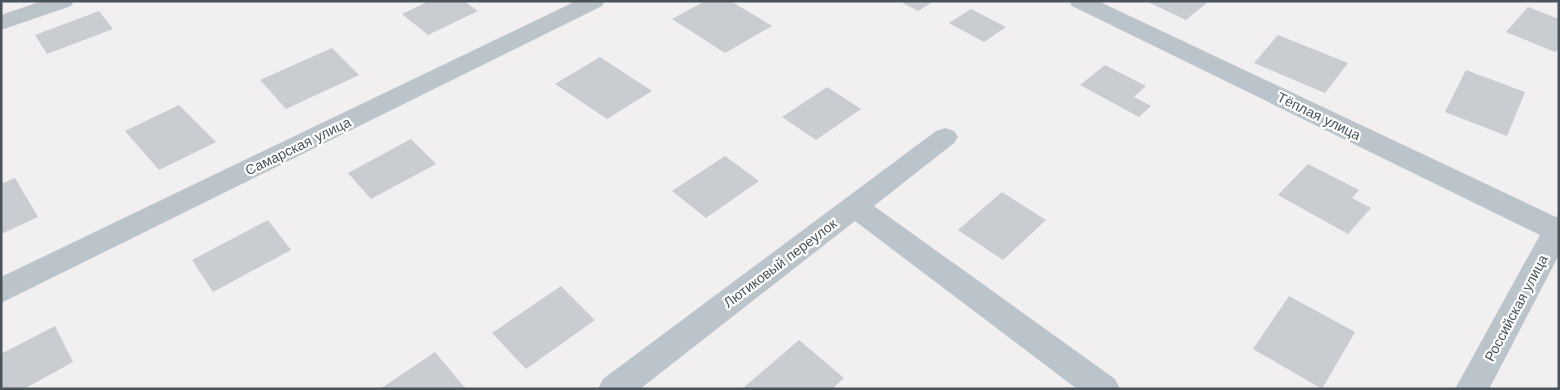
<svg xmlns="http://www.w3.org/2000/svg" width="1560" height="390" viewBox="0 0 1560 390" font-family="'Work Sans',sans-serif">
  <rect width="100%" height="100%" fill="#f1efef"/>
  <path fill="#c9ccd1" d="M429,1H464L478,11L428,35L402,14Z
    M705,1H731L772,26L725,53L672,19Z
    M899,1H934L918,11Z
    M1146,1H1209L1186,20Z
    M1528,7L1559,19V48L1555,52L1506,32Z
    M971,9L1006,27L984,42L949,23Z
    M99,11L113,29L47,54L35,35Z
    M1278,35L1348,63L1325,93L1254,63Z
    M332,48L359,75L286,109L260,80Z
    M600,57L652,91L607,119L555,84Z
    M1105,65L1146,86L1134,97L1151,106L1139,117L1080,85Z
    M1466,70L1525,92L1507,136L1445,112Z
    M827,87L861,109L816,140L782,117Z
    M179,105L216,142L159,170L125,131Z
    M411,139L436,164L371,199L348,173Z
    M725,156L759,181L706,218L672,191Z
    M1308,164L1359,190L1352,198L1371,208L1348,234L1278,195Z
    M15,178L38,217L1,234V184Z
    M1002,192L1046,220L1003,260L958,230Z
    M268,220L291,250L213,292L192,260Z
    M561,286L595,320L526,369L492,333Z
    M1289,296L1355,332L1322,389L1253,349Z
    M55,326L73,362L24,389H1V354Z
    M799,340L844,378L832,389H742Z
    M435,352L466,389H380Z"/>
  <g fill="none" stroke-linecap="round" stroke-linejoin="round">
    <path fill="#bcc4cb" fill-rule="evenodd" d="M42,1H74L71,6L1,30V15Z
      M576,1H605L602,6L1,303V277Z
      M1069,1H1098L1556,217L1559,216V255L1489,389H1455L1540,235L1072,6Z
      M945,128L954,131L958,137L954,143L874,206L1115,379L1120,389H1077L855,221L640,389H598L603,379L936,131Z"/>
  </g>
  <g text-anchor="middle" stroke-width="4.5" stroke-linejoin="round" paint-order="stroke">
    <g font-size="14" fill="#49535b" stroke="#fff">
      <text transform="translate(1319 116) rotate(26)" y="5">Тёплая улица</text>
      <text transform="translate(298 146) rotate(-26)" y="5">Самарская улица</text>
      <text transform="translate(780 263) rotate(-37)" y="5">Лютиковый переулок</text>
      <text transform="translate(1516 308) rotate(-62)" y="5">Российская улица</text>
    </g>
  </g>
  <rect width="1560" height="390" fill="none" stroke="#49535b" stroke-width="5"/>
</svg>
